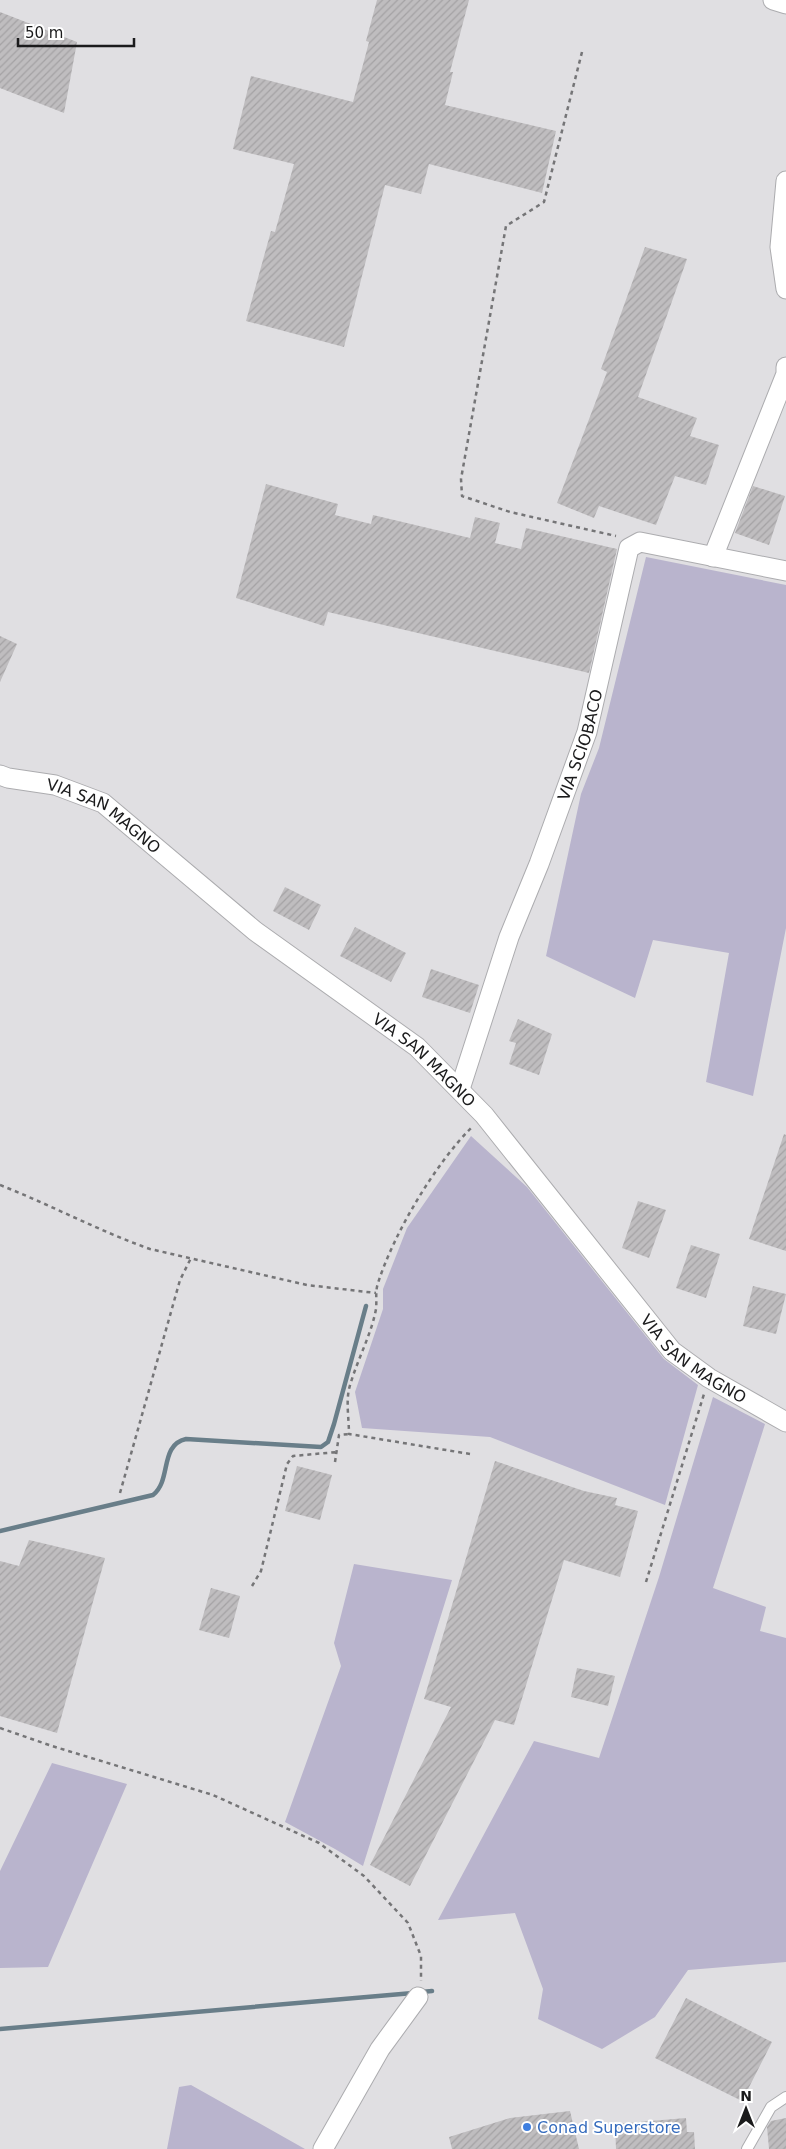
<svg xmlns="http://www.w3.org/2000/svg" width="786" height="2149" viewBox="0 0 786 2149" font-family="'DejaVu Sans',sans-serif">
  <defs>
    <pattern id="building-hatch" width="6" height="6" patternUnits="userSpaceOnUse" patternTransform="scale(1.25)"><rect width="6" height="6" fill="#bfbdbf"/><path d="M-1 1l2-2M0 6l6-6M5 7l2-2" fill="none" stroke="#a4a2a4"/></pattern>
  </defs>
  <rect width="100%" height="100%" fill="#e0dfe2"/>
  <path fill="#b9b4cd" d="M646,557L786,585V928L753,1096L706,1082L729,953L653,940L635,998L546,956L581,794L599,748Z
    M471,1136L527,1187L664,1359L698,1385L665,1505L490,1437L362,1428L355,1392L383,1309V1289L407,1228Z
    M713,1397L765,1424L713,1588L766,1607L760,1631L786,1638V1962L688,1970L655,2017L602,2049L538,2019L543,1989L515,1913L438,1920L534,1741L599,1758L659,1577Z
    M354,1564L452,1580L363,1866L335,1849L285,1822L341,1666L334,1643Z
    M52,1763L127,1784L48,1967L0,1968V1871Z
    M191,2085L305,2149H167L179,2087Z"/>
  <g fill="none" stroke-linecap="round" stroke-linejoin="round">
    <path stroke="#697e89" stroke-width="4.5" d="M0,1531L153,1495C172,1480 159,1445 186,1439L321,1447L328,1442L334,1424L366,1306
      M421,1992L432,1991
      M0,2029L413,1993"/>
  </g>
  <path fill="url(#building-hatch)" d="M377,0H469L450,72H453L445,105L556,131L542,193L429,164L421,194L385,185L344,347L246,321L271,231L275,232L294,164L233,149L251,76L353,102L369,42L366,41Z
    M0,12L77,42L64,113L0,88Z
    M645,247L687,259L638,397L697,418L690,436L719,445L706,485L675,476L656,525L599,506L594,518L557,503L607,372L601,369Z
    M266,484L338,504L335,515L371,524L373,515L470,538L475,517L500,523L495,543L521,549L526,528L617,549L589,673L328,612L324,626L236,598Z
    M753,486L785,496L769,545L735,533Z
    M0,636L17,644L0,682Z
    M285,887L321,905L309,930L273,911Z
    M355,927L406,953L391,982L340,956Z
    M431,969L479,985L470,1013L422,997Z
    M518,1019L552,1034L539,1075L509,1064L516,1043L509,1041Z
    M784,1134L786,1135V1251L749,1239Z
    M638,1201L666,1210L649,1258L622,1248Z
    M691,1245L720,1254L706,1298L676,1288Z
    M753,1286L786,1294L776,1334L743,1326Z
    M495,1461L584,1491L617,1498L615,1505L638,1511L620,1577L564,1560L514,1725L495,1720L410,1886L370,1865L451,1707L424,1699Z
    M297,1466L332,1475L320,1520L285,1511Z
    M29,1540L105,1558L57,1733L0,1716V1561L19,1566Z
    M211,1588L240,1596L229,1638L199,1630Z
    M577,1668L615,1676L608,1706L571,1697Z
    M686,1998L772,2042L742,2101L655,2058Z
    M570,2111L579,2149H452L449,2137L510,2118Z
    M686,2118L687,2132H694L695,2149H616L615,2124Z
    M786,2118V2149H769L767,2127L771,2121Z"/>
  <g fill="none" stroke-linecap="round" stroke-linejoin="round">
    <g stroke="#acacaf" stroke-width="12">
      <path id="service" d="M747,2149L771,2107L786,2097"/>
    </g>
    <g stroke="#acacaf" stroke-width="21">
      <g id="minor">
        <path d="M773,0L786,4"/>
        <path d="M786,181L780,247L786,289"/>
        <path d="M713,557L786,374V367"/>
        <path id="s1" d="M0,775L8,778L55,785L103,803L255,931L417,1047L484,1115L672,1351L709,1378L786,1422"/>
        <path id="s2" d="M460,1089L509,937L539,864L587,732L629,548L640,542L786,571"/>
        <path d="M323,2149L380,2049L418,1997"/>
      </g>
    </g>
    <path stroke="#757577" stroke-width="2.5" stroke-dasharray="4 4" stroke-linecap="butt" d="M582,52L544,202L506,226L461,479L462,496L510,512L616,536
      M0,1185C51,1205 99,1231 150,1249L307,1285L376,1293
      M470,1454L349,1434C349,1420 346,1403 349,1389C356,1362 371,1336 376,1309C377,1300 375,1292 378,1283C394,1233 435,1164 472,1127
      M335,1462L339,1435L349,1434
      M120,1493L180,1280L191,1258
      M646,1582L704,1394
      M252,1586L261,1571L287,1464L293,1456L337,1452
      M0,1728L52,1746L213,1795L319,1843L364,1876L408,1923L421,1956V1981"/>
    <use href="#service" stroke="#fff" stroke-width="10"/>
    <use href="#minor" stroke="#fff" stroke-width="19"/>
  </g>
  <circle fill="#3f7fe0" stroke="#fff" stroke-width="2" cx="527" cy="2127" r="5"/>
  <g text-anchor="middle" stroke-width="4" stroke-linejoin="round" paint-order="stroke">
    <g font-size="16" fill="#1b1b1c" stroke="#fff">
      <text dy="6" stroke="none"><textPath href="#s2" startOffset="365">VIA SCIOBACO</textPath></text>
      <text dy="6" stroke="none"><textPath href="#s1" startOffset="114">VIA SAN MAGNO</textPath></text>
      <text dy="6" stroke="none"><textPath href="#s1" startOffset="519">VIA SAN MAGNO</textPath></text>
      <text dy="6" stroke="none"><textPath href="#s1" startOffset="924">VIA SAN MAGNO</textPath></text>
    </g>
    <g font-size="16" fill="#366cbe" stroke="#fff" text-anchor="start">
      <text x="537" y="2133">Conad Superstore</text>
    </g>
  </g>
  <g transform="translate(746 2109)" stroke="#ffffff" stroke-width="4" paint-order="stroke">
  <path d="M0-4L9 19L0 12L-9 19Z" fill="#1b1b1c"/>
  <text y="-8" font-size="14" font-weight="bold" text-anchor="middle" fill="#1b1b1c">N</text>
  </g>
  <path d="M18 38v8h116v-8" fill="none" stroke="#1b1b1c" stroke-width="2.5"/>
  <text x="25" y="38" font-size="15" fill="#1b1b1c" stroke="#ffffff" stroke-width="4" paint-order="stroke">50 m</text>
</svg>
